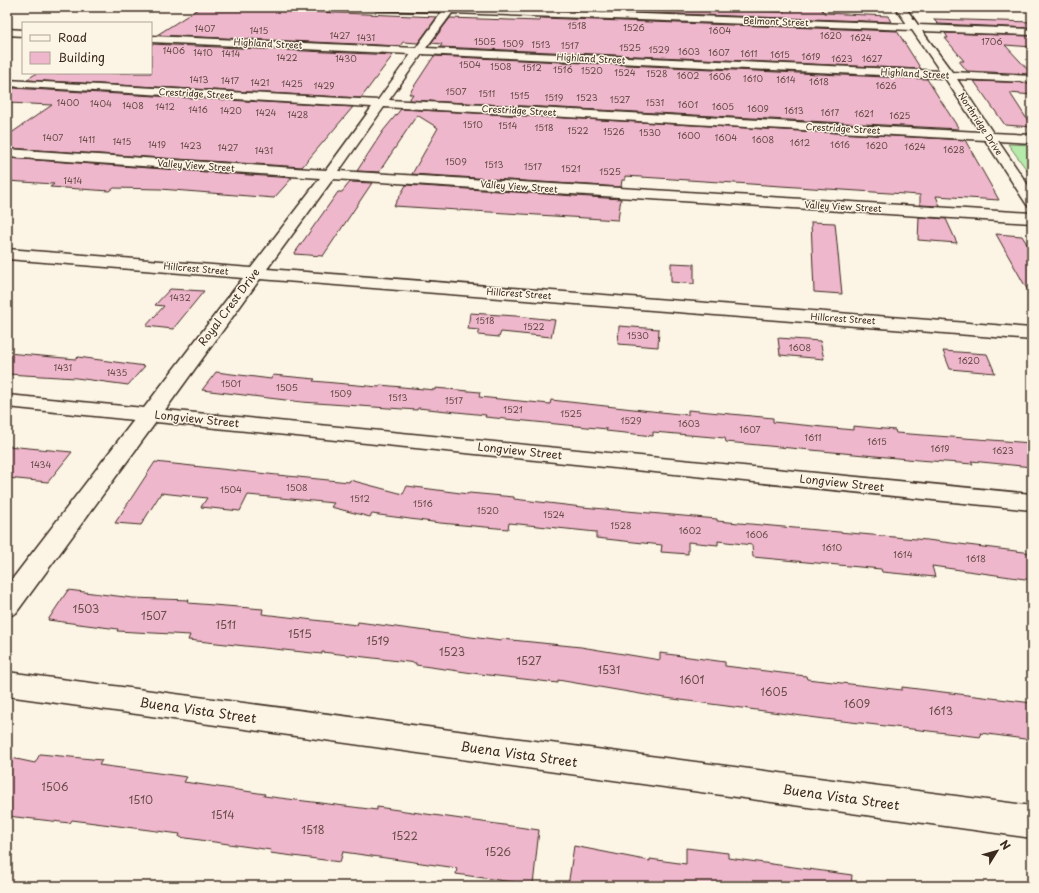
<svg xmlns="http://www.w3.org/2000/svg" width="1039" height="893" viewBox="0 0 1039 893" font-family="'Playpen Sans',sans-serif">
  <rect width="100%" height="100%" fill="#fcf5e5"/>
  <filter id="ink" filterUnits="userSpaceOnUse"><feTurbulence type="fractalNoise" baseFrequency=".025" numOctaves="2"/><feDisplacementMap in="SourceGraphic" scale="8" xChannelSelector="R" yChannelSelector="G"/><feConvolveMatrix kernelMatrix="1 2 1 2 8 2 1 2 1" color-interpolation-filters="sRGB"/></filter>
  <g filter="url(#ink)">
    <path fill="#b5eaab" stroke="#788a64" d="M1008,144L1032,145V177Z"/>
    <path fill="#efb7cc" stroke="#3b2a1e" d="M201,7L246,8L245,9L437,17L418,43L403,42L400,46L157,35Z
      M546,7H648L784,12L783,7L821,8L824,13L888,16L891,22L545,9Z
      M450,18L540,21L541,18L897,31L921,69L440,47L442,44L431,43Z
      M933,19L1032,22V28L938,24Z
      M945,33L1032,36V47L1005,45L1032,74L967,71L959,61H964L945,38H948Z
      M151,44L393,55L361,98L26,80L37,73H151Z
      M434,56L927,79L959,129L409,100L413,94H409Z
      M974,81L1032,83V95L1010,93L1032,127L1005,125Z
      M12,88L353,107L302,167L7,148V136L52,105L7,103V91Z
      M401,109L965,140L999,200L936,196L940,206L920,205V195L673,179L625,176V180H622L621,187L412,174L438,128L417,115L379,172L357,171L383,131Z
      M7,158L292,178L274,198L160,189L114,188L110,191L50,187L54,184L7,181Z
      M350,182L372,183L323,256L294,254L338,192H342Z
      M406,185L621,199L620,205L618,220L394,206Z
      M919,217L946,219L957,243L918,240Z
      M811,222L835,223L842,294L814,292Z
      M996,234L1022,236L1032,252V298Z
      M671,263L694,264V284L671,282Z
      M170,289L204,291L173,329L146,326L164,306L155,305Z
      M470,313L516,316L555,320L551,337L501,332L499,337L478,335L480,330L468,329Z
      M619,326L659,329L658,347L618,344Z
      M778,338L820,341L824,359L780,355Z
      M943,351L987,354L995,373L950,369Z
      M7,353L76,359L78,357L145,366L128,385L76,378L7,374Z
      M216,372L271,379L273,375L315,379L313,381L379,387L380,385L435,390V388L480,392L479,397L550,404L551,400L688,415V410L773,418V422L853,430V426L895,430L896,433L1032,443V467L971,461L973,464L918,460L726,442L725,438L653,432V436L606,431L607,429L485,417L486,415L418,408L417,410L302,402L202,390Z
      M7,446L72,452L48,482L7,478Z
      M155,462L277,475L349,482L350,480L403,494L407,486L468,494L469,493L514,497V499L582,507L717,519V521L927,540L1032,553V580L932,566L935,577L882,572L881,569L753,557L752,545L718,541V545L688,542V554L661,552L662,545L596,538V532L509,523L508,529L440,523L372,514L370,517L331,507L334,503L248,495L240,511L201,507L207,498L161,493L141,525L115,523Z
      M68,590L133,598L189,600L188,603L263,609L262,614L357,625L358,622L501,641L502,639L581,647L660,660V653L725,662V666L806,676L807,679L902,690V687L1032,703V740L980,733L981,737L825,719L658,697L558,680V683L480,674L416,665V663L322,652V654L188,640L190,635L117,631L118,629L48,620Z
      M40,754L102,760L99,765L187,777L184,782L265,794L264,796L377,810V807L539,830L533,885L456,874L457,868L343,852L340,862L270,853L271,850L179,837L180,834L72,820L70,823L7,816V757L35,763Z
      M574,846L650,861V859L686,864V848L728,853V858L852,875L851,886H568Z"/>
    <g fill="none" stroke-linecap="round" stroke-linejoin="round">
      <g stroke="#3b2a1e" stroke-width="3">
        <path id="minor" d="M371,7H456L907,24L895,7H905L918,25L1032,29V35L922,31L952,72L1032,76V82L957,79L993,133L1032,135V143L998,141L1032,191V206L1027,205L985,140L384,107L339,171L1032,213V223L333,179L267,269L1032,328V340L260,279L165,410L1032,494V510L156,422L16,613L7,617V586L134,420L7,407V395L144,408L243,278L7,259V249L251,268L320,178L7,157V149L326,170L372,107L7,86V80L378,100L411,54L151,42V36L416,48L442,12L376,10ZM452,13L912,30L940,71L426,48ZM422,54L945,78L980,132L389,100Z
          M7,29L23,30V36L7,35Z
          M7,672L1032,806V838L7,696Z"/>
      </g>
      <use href="#minor" fill="#fcf5e5" fill-rule="evenodd"/>
    </g>
  </g>
  <g text-anchor="middle" stroke-width="3" stroke-linejoin="round" paint-order="stroke">
    <g font-size="9" fill="#3b2a1e" stroke="#fcf5e5">
      <text transform="translate(776 22) rotate(2)" y="3">Belmont Street</text>
      <text transform="translate(268 44) rotate(3)" y="3">Highland Street</text>
      <text transform="translate(591 59) rotate(3)" y="3">Highland Street</text>
      <text transform="translate(915 74) rotate(3)" y="3">Highland Street</text>
      <text transform="translate(196 94) rotate(3)" y="3">Crestridge Street</text>
      <text transform="translate(519 111) rotate(3)" y="3">Crestridge Street</text>
      <text transform="translate(980 124) rotate(57)" y="3">Northridge Drive</text>
      <text transform="translate(843 129) rotate(3)" y="3">Crestridge Street</text>
      <text transform="translate(196 166) rotate(4)" y="3">Valley View Street</text>
      <text transform="translate(519 187) rotate(4)" y="3">Valley View Street</text>
      <text transform="translate(843 207) rotate(3)" y="3">Valley View Street</text>
      <text transform="translate(196 269) rotate(5)" y="3">Hillcrest Street</text>
      <text transform="translate(519 294) rotate(4)" y="3">Hillcrest Street</text>
      <text transform="translate(843 319) rotate(4)" y="3">Hillcrest Street</text>
    </g>
    <g font-size="9" fill="#684d4a">
      <text x="577" y="29">1518</text>
      <text x="634" y="31">1526</text>
      <text x="205" y="32">1407</text>
      <text x="259" y="34">1415</text>
      <text x="720" y="34">1604</text>
      <text x="340" y="39">1427</text>
      <text x="831" y="39">1620</text>
      <text x="366" y="41">1431</text>
      <text x="861" y="41">1624</text>
      <text x="485" y="45">1505</text>
      <text x="992" y="45">1706</text>
      <text x="513" y="47">1509</text>
      <text x="541" y="48">1513</text>
      <text x="570" y="49">1517</text>
      <text x="630" y="51">1525</text>
      <text x="659" y="53">1529</text>
      <text x="174" y="54">1406</text>
      <text x="689" y="55">1603</text>
      <text x="203" y="56">1410</text>
      <text x="719" y="56">1607</text>
      <text x="231" y="57">1414</text>
      <text x="749" y="57">1611</text>
      <text x="780" y="58">1615</text>
      <text x="811" y="60">1619</text>
      <text x="287" y="61">1422</text>
      <text x="346" y="62">1430</text>
      <text x="842" y="62">1623</text>
      <text x="872" y="62">1627</text>
      <text x="470" y="68">1504</text>
      <text x="501" y="70">1508</text>
      <text x="532" y="71">1512</text>
      <text x="563" y="73">1516</text>
      <text x="592" y="74">1520</text>
      <text x="625" y="76">1524</text>
      <text x="657" y="77">1528</text>
      <text x="688" y="79">1602</text>
      <text x="720" y="80">1606</text>
      <text x="753" y="82">1610</text>
      <text x="199" y="83">1413</text>
      <text x="786" y="83">1614</text>
      <text x="230" y="84">1417</text>
      <text x="819" y="85">1618</text>
      <text x="260" y="86">1421</text>
      <text x="292" y="87">1425</text>
      <text x="324" y="89">1429</text>
      <text x="886" y="89">1626</text>
      <text x="456" y="95">1507</text>
      <text x="487" y="97">1511</text>
      <text x="520" y="99">1515</text>
      <text x="554" y="101">1519</text>
      <text x="587" y="101">1523</text>
      <text x="620" y="103">1527</text>
      <text x="68" y="106">1400</text>
      <text x="655" y="106">1531</text>
      <text x="101" y="107">1404</text>
      <text x="688" y="108">1601</text>
      <text x="133" y="109">1408</text>
      <text x="165" y="110">1412</text>
      <text x="723" y="110">1605</text>
      <text x="758" y="112">1609</text>
      <text x="198" y="113">1416</text>
      <text x="231" y="114">1420</text>
      <text x="794" y="114">1613</text>
      <text x="266" y="116">1424</text>
      <text x="830" y="116">1617</text>
      <text x="864" y="117">1621</text>
      <text x="298" y="118">1428</text>
      <text x="900" y="119">1625</text>
      <text x="473" y="128">1510</text>
      <text x="508" y="129">1514</text>
      <text x="544" y="131">1518</text>
      <text x="578" y="134">1522</text>
      <text x="614" y="135">1526</text>
      <text x="650" y="136">1530</text>
      <text x="689" y="139">1600</text>
      <text x="53" y="141">1407</text>
      <text x="726" y="141">1604</text>
      <text x="87" y="143">1411</text>
      <text x="763" y="143">1608</text>
      <text x="122" y="145">1415</text>
      <text x="800" y="146">1612</text>
      <text x="157" y="148">1419</text>
      <text x="840" y="148">1616</text>
      <text x="191" y="149">1423</text>
      <text x="877" y="149">1620</text>
      <text x="915" y="150">1624</text>
      <text x="228" y="151">1427</text>
      <text x="954" y="153">1628</text>
      <text x="264" y="154">1431</text>
      <text x="456" y="165">1509</text>
      <text x="494" y="168">1513</text>
      <text x="533" y="170">1517</text>
      <text x="571" y="172">1521</text>
      <text x="610" y="175">1525</text>
      <text x="73" y="184">1414</text>
      <text x="180" y="301">1432</text>
      <text x="485" y="324">1518</text>
      <text x="534" y="330">1522</text>
      <text x="638" y="339">1530</text>
      <text x="800" y="351">1608</text>
      <text x="969" y="364">1620</text>
      <text x="63" y="371">1431</text>
      <text x="117" y="376">1435</text>
      <text x="231" y="387">1501</text>
      <text x="287" y="391">1505</text>
      <text x="341" y="397">1509</text>
      <text x="398" y="401">1513</text>
      <text x="454" y="404">1517</text>
      <text x="513" y="413">1521</text>
      <text x="571" y="417">1525</text>
      <text x="631" y="424">1529</text>
      <text x="689" y="427">1603</text>
      <text x="750" y="433">1607</text>
      <text x="813" y="441">1611</text>
      <text x="877" y="445">1615</text>
      <text x="940" y="452">1619</text>
      <text x="1003" y="454">1623</text>
      <text x="41" y="468">1434</text>
      <text x="297" y="491">1508</text>
      <text x="231" y="493">1504</text>
      <text x="360" y="502">1512</text>
      <text x="423" y="507">1516</text>
      <text x="488" y="514">1520</text>
      <text x="554" y="518">1524</text>
      <text x="621" y="529">1528</text>
      <text x="690" y="534">1602</text>
      <text x="757" y="538">1606</text>
      <text x="832" y="551">1610</text>
      <text x="903" y="558">1614</text>
      <text x="976" y="562">1618</text>
    </g>
    <g font-size="11" fill="#3b2a1e" stroke="#fcf5e5">
      <text transform="translate(229 307) rotate(-53)" y="4">Royal Crest Drive</text>
      <text transform="translate(197 419) rotate(6)" y="4">Longview Street</text>
      <text transform="translate(520 451) rotate(6)" y="4">Longview Street</text>
      <text transform="translate(842 483) rotate(6)" y="4">Longview Street</text>
    </g>
    <g font-size="11" fill="#684d4a">
      <text x="86" y="613">1503</text>
      <text x="154" y="620">1507</text>
      <text x="226" y="629">1511</text>
      <text x="300" y="638">1515</text>
      <text x="378" y="645">1519</text>
      <text x="452" y="656">1523</text>
      <text x="529" y="665">1527</text>
      <text x="609" y="674">1531</text>
      <text x="692" y="684">1601</text>
      <text x="774" y="696">1605</text>
      <text x="857" y="708">1609</text>
      <text x="941" y="715">1613</text>
      <text x="55" y="791">1506</text>
      <text x="141" y="804">1510</text>
      <text x="223" y="819">1514</text>
      <text x="313" y="834">1518</text>
      <text x="405" y="840">1522</text>
      <text x="498" y="856">1526</text>
    </g>
    <g font-size="13" fill="#3b2a1e" stroke="#fcf5e5">
      <text transform="translate(198 710) rotate(8)" y="5">Buena Vista Street</text>
      <text transform="translate(519 754) rotate(8)" y="5">Buena Vista Street</text>
      <text transform="translate(841 797) rotate(8)" y="5">Buena Vista Street</text>
    </g>
  </g>
  <rect width="1039" height="893" fill="none" stroke="#fcf5e5" stroke-width="24"/>
  <rect x="12" y="12" width="1015" height="869" fill="none" stroke="#3b2a1e" stroke-width="1.5" filter="url(#ink)"/>
  <rect x="22" y="22" width="130" height="52" fill="#fcf5e5" stroke="#afa495"/>
  <rect x="30" y="35" width="20" height="6" fill="#fcf5e5" stroke="#afa495"/>
  <text x="58" y="42" font-size="12" fill="#3b2a1e">Road</text>
  <rect x="30" y="52" width="20" height="12" fill="#efb7cc" stroke="#afa495"/>
  <text x="58" y="62" font-size="12" fill="#3b2a1e">Building</text>
  <g transform="translate(997 851) rotate(53)" stroke="#fcf5e5" stroke-width="3" paint-order="stroke">
  <path d="M0-3L7 15L0 10L-7 15Z" fill="#3b2a1e"/>
  <text y="-6" font-size="11" font-weight="bold" text-anchor="middle" fill="#3b2a1e">N</text>
  </g>
</svg>
